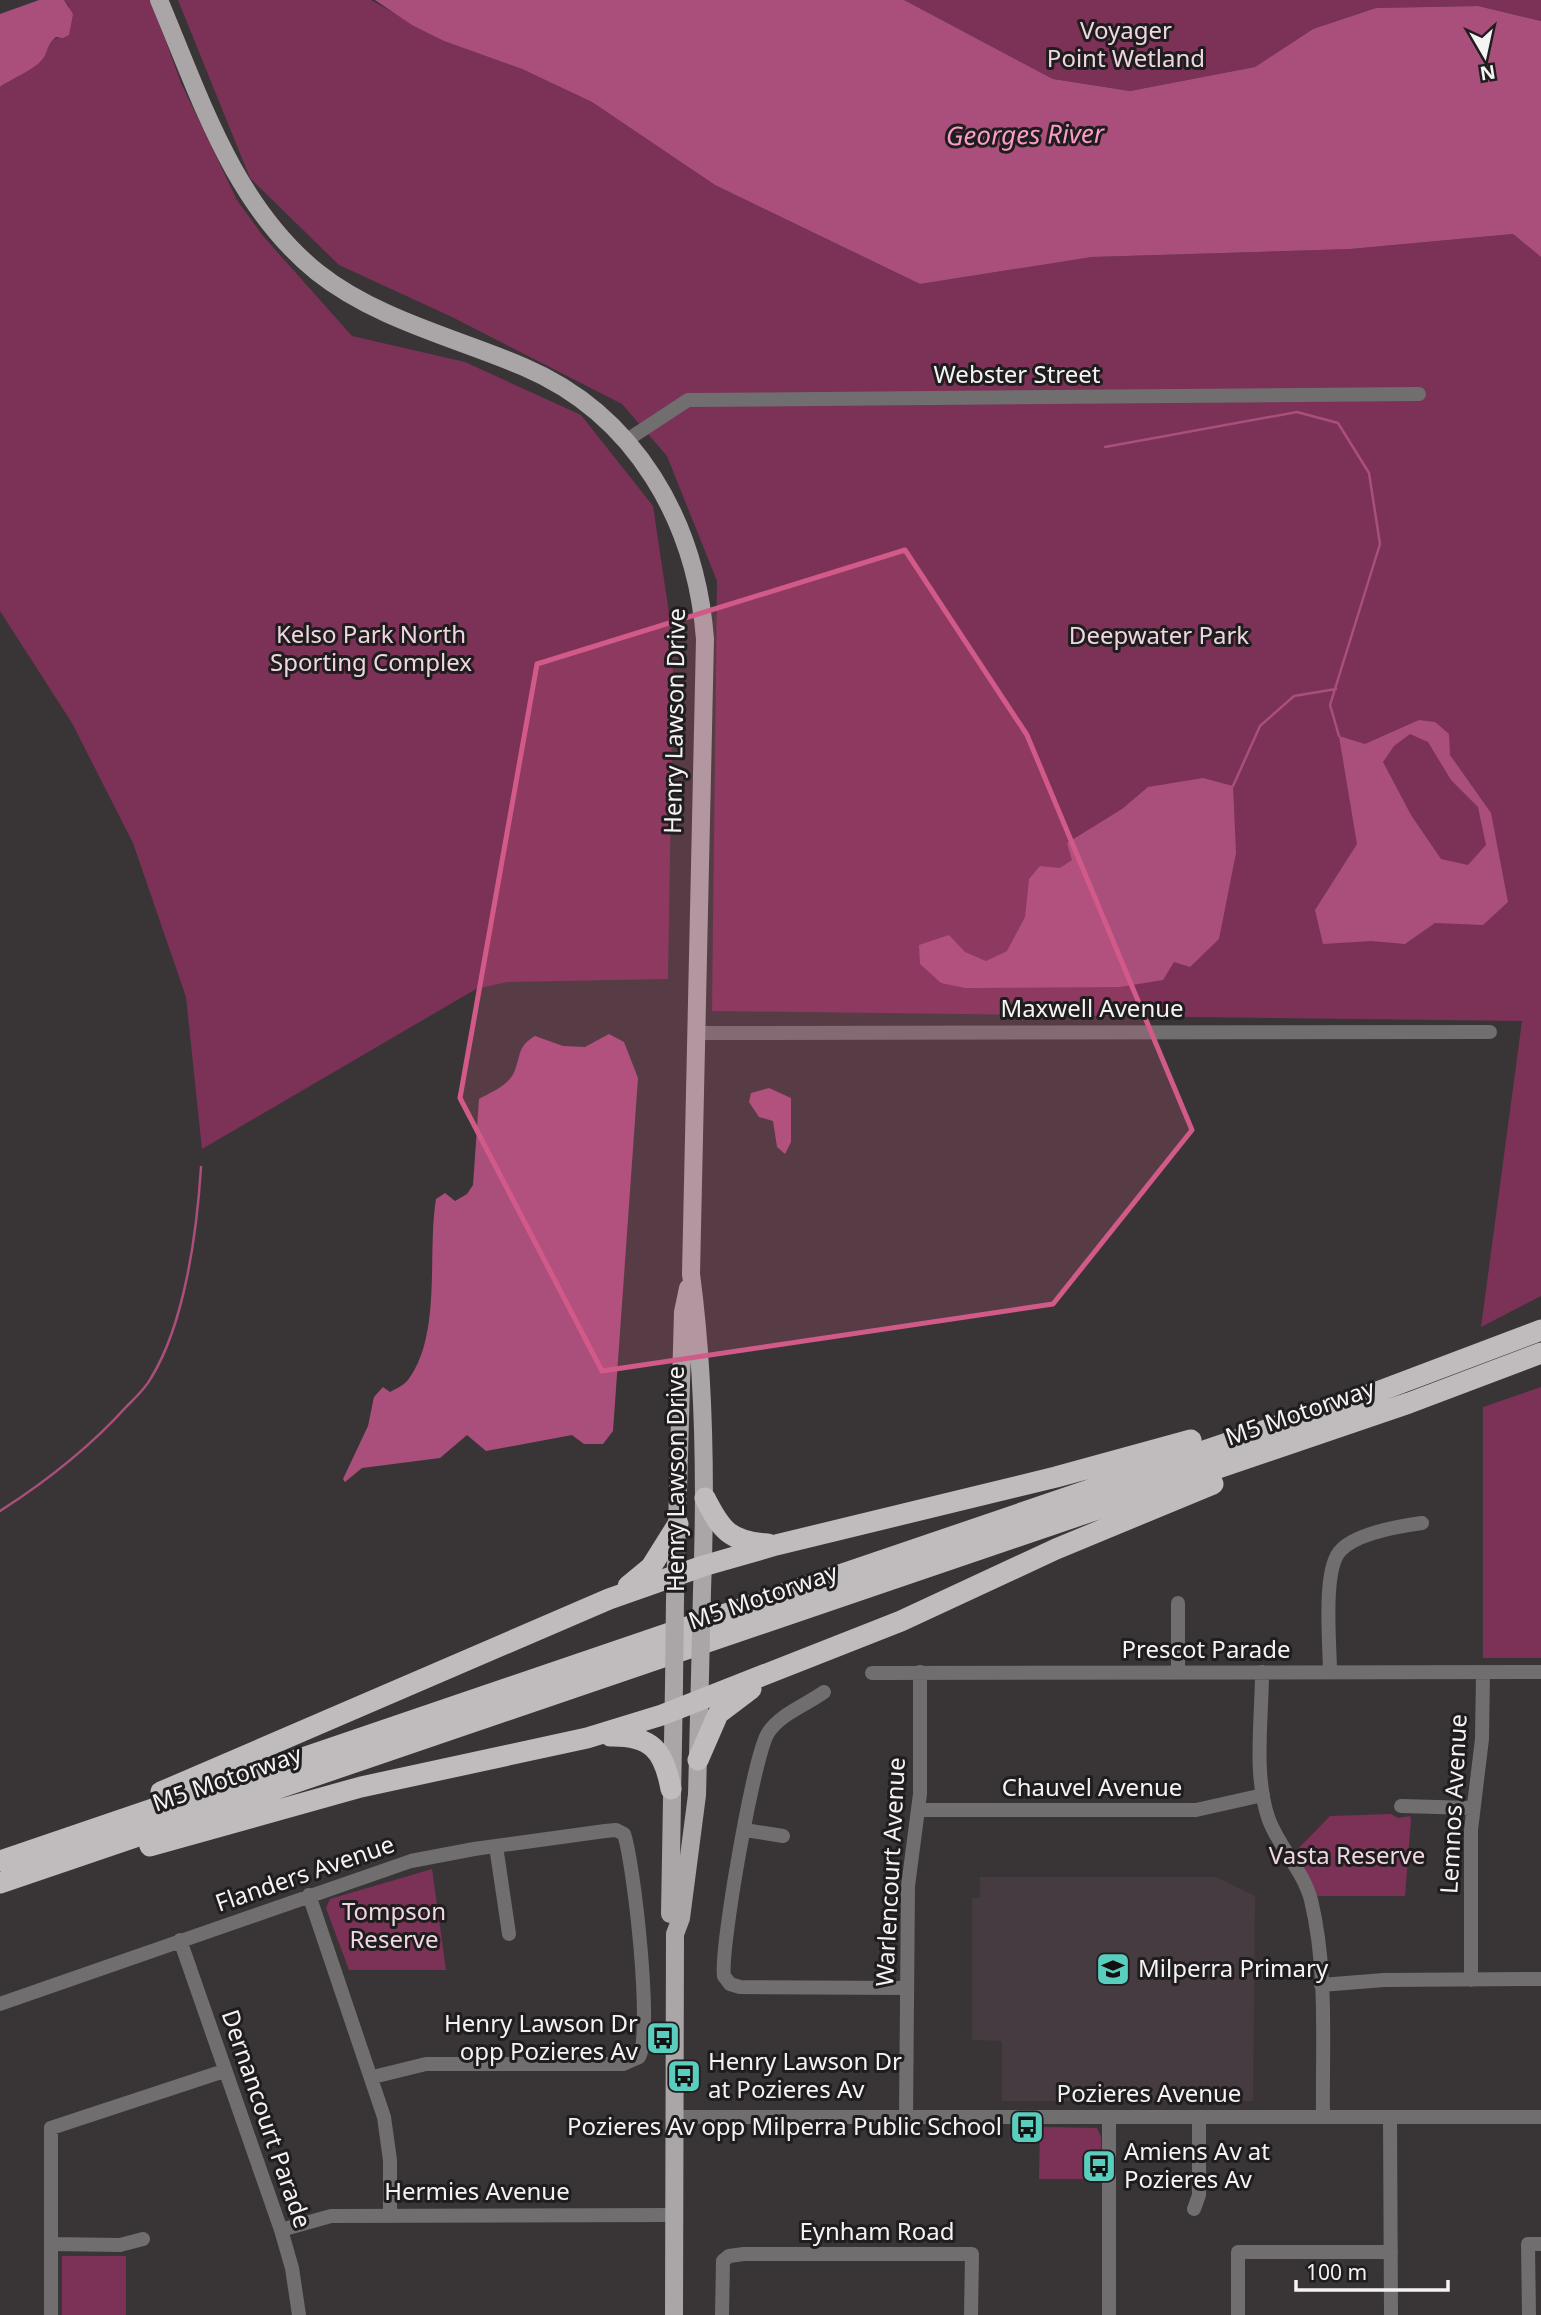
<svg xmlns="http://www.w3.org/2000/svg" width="1541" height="2315" viewBox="0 0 1541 2315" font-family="'Noto Sans',sans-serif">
  <rect width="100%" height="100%" fill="#393536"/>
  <path fill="#463b40" d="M980,1877H1216L1255,1896L1253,2101H1002V2041L972,2040V1898H980Z"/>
  <path fill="#7c3157" d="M64,0H151L181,83L237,200L263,236L352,336L465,362L581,415L653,506L669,613L673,671L668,979L507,982L476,989L202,1149L186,997L133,843L72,723L0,611V87C12,78 26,72 38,62C53,50 42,39 69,35V6Z
    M178,0H371L444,41L522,69L592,102L715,185L920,284L1092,257L1350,249L1513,234L1541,257V1296L1481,1327L1522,1021L712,1011L717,581L667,456L622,404L452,317L339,265L250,178Z
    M904,0H1541V21L1478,6L1376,8L1313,29L1255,67L1130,91L1053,79Z
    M1541,1387V1658H1483V1407Z
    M1391,1814L1398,1818L1410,1816L1411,1819L1405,1896H1317L1295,1852L1330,1816Z
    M432,1869L446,1970H349L326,1908L330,1899Z
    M1040,2127L1097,2128L1101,2137V2179H1039Z
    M62,2256H126V2315H62Z"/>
  <path fill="#aa4f7c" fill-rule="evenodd" d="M39,0H64L73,14L69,35L63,38L56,37C47,45 49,48 44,57C37,69 12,78 0,87V14Z
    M375,0H904L1053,79L1130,91L1255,67L1313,29L1376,8L1478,6L1541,21V257L1513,234L1350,249L1092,257L920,284L715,185L592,102L522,69L444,41L412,25Z
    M1419,720L1435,722L1449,734L1450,755L1491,813L1508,902L1483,925L1435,923L1405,944L1371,941L1323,944L1315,910L1357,844L1339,736L1365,744ZM1410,734L1428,742L1451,780L1478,807L1486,845L1468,865L1441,859L1411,815L1383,762L1394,746Z
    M1203,778L1233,786L1236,853L1219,939L1190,967L1174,962L1163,980L1120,987L965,988L941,983L920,964L919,945L949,935L965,952L986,961L1007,951L1025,917L1029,879L1040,866L1060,868L1072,860L1067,843L1122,809L1148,787Z
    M609,1034L624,1042L638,1078L613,1431L603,1444H584L572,1435L486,1451L467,1435L440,1458L362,1468L345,1482L343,1479L368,1426L374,1397L383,1387L390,1392C396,1389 404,1385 408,1380C442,1335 427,1253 436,1199L445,1193L455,1201L467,1194L473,1185L479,1099C492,1092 510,1085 515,1070C521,1054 518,1046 535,1036L563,1046L585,1047Z
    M769,1088L791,1098V1142L785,1154L777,1147L773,1121L759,1117L749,1102L751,1093Z"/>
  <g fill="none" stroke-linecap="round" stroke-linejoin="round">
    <path stroke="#aa4f7c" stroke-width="2.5" d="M1105,447L1297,412L1338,423L1369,473L1380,544L1330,705L1339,736
      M1233,786L1260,726L1294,696L1336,689
      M0,1511C47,1481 89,1448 127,1406C135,1398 145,1389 151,1378C185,1323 197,1231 201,1167"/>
    <path stroke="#716e6f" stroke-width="14" d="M627,440L688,400L1419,394
      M695,1033L1490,1032
      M1178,1672V1603
      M1262,1672C1262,1719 1253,1776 1269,1820C1280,1849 1303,1870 1311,1900C1328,1970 1322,2046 1323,2117
      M1330,1672C1330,1645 1322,1568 1341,1550C1357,1533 1400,1526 1422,1523
      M872,1673L1541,1672
      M824,1692C806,1705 780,1714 768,1733C754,1755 720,1949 724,1976L730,1984L740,1987L907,1988
      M1401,1806L1473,1808
      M918,1810H1196L1263,1795
      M745,1830L783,1836
      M496,1846L509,1934
      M309,1895L384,2117L390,2160V2214
      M180,1940L281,2230L292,2268L299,2315
      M1471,1980V1830L1482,1739L1483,1673
      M1321,1985L1384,1980L1541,1979
      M0,2004L411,1861L474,1849L605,1831L616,1830L624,1834C634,1864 653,2033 639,2057L623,2064H426L373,2077
      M906,2116L908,1886L920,1794V1672
      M673,2117H1541
      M1390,2117L1391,2315
      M1194,2209L1199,2195V2117
      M281,2230L331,2216L674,2215
      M51,2244L120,2245L143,2239
      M51,2315V2128L224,2071
      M722,2315L723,2261L729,2256L744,2254H972L971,2315
      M1109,2315V2117
      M1238,2315V2252H1391
      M1529,2315L1528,2244H1541"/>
    <path stroke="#aaa5a7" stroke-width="18" d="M159,0C200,97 233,204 317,272C376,319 456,338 524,367C636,415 696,522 705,639L691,1274C705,1379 706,1485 702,1591
      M675,1599L683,1312L688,1288
      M670,1914L674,1685
      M674,2315L675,1934L681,1918L697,1795L700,1676"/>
    <path stroke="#c0bbbd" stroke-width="21" d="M705,1498C721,1530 730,1542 768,1544
      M628,1586L651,1567L678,1524
      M610,1736C652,1735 664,1751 671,1789
      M698,1760L718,1714L751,1689
      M161,1792L609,1599L703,1566L776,1545L1056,1477L1191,1440
      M150,1846L361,1787L587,1738L662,1715L901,1621L1056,1549L1213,1484
      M0,1861L1377,1392L1541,1330
      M0,1883L1409,1403L1541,1353"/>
    <path stroke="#aaa5a7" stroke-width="18" d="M700,1676L702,1591
      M674,1685L675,1599"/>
  </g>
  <path fill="#d15a89" fill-opacity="0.2" stroke="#d15a89" stroke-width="5" stroke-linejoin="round" d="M905,550L1027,735L1192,1130L1053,1304L602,1371L460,1098L537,664Z"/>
  <defs>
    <g id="school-square" transform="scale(1.75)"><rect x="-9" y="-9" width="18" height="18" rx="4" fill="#59cebf" stroke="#1f1d1e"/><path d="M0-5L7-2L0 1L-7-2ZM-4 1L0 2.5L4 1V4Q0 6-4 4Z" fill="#111"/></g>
    <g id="bus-square" transform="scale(1.75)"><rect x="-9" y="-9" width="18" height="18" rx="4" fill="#59cebf" stroke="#1f1d1e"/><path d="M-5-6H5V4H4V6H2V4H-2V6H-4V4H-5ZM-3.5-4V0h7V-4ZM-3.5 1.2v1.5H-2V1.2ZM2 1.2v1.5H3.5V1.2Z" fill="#111"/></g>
  </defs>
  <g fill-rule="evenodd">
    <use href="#school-square" x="1113" y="1969"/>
    <use href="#bus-square" x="663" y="2038"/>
    <use href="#bus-square" x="684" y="2076"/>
    <use href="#bus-square" x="1027" y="2127"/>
    <use href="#bus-square" x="1099" y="2166"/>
  </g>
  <g text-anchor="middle" stroke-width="6" stroke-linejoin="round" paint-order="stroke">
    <g font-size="24" fill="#efd6e0" stroke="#1f1d1e">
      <text x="1126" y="39">Voyager<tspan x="1126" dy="28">Point Wetland</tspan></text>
      <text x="371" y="643">Kelso Park North<tspan x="371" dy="28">Sporting Complex</tspan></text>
      <text x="1159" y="644">Deepwater Park</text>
      <text x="1347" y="1864">Vasta Reserve</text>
      <text x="394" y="1920">Tompson<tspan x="394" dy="28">Reserve</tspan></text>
    </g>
    <g font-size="24" fill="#f5f3f4" stroke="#1f1d1e">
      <text x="1017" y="383">Webster Street</text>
      <text transform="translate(675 721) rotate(-89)" y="8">Henry Lawson Drive</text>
      <text x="1092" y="1017">Maxwell Avenue</text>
      <text transform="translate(1300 1413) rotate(-19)" y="8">M5 Motorway</text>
      <text transform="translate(676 1479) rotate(-90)" y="8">Henry Lawson Drive</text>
      <text transform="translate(763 1597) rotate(-19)" y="8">M5 Motorway</text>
      <text x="1206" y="1658">Prescot Parade</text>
      <text transform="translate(227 1779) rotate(-19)" y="8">M5 Motorway</text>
      <text x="1092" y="1796">Chauvel Avenue</text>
      <text transform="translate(1454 1804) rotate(-87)" y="8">Lemnos Avenue</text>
      <text transform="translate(891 1872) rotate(-87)" y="8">Warlencourt Avenue</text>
      <text transform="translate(305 1874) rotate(-19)" y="8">Flanders Avenue</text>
      <text x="1149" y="2102">Pozieres Avenue</text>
      <text transform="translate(266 2119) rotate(71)" y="8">Dernancourt Parade</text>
      <text x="477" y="2200">Hermies Avenue</text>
      <text x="877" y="2240">Eynham Road</text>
    </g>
    <g font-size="24" fill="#f5f3f4" stroke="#1f1d1e" text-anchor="start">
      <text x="1138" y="1977">Milperra Primary</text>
      <text x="638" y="2032" text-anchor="end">Henry Lawson Dr<tspan x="638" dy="28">opp Pozieres Av</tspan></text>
      <text x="708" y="2070">Henry Lawson Dr<tspan x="708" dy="28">at Pozieres Av</tspan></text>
      <text x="1002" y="2135" text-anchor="end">Pozieres Av opp Milperra Public School</text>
      <text x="1124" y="2160">Amiens Av at<tspan x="1124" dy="28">Pozieres Av</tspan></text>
    </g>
    <g font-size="26" font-style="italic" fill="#fc9bc8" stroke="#1f1d1e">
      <text transform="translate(1025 135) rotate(-1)" y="9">Georges River</text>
    </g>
  </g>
  <g transform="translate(1485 56) rotate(171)" stroke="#1f1d1e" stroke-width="5" paint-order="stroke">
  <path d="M0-5L12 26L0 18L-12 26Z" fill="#f5f3f4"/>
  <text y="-10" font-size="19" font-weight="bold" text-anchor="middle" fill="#f5f3f4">N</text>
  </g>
  <path d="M1296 2280v10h152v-10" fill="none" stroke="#f5f3f4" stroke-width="3.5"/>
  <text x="1306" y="2280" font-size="21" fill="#f5f3f4" stroke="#1f1d1e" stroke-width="5" paint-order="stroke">100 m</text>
</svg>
